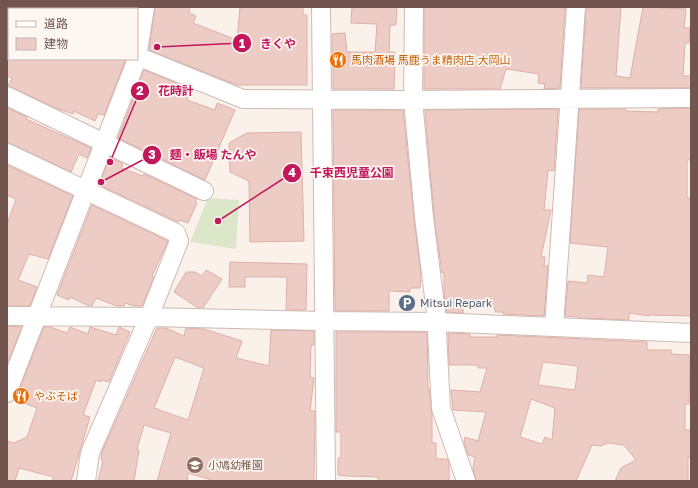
<svg xmlns="http://www.w3.org/2000/svg" width="698" height="488" viewBox="0 0 698 488" font-family="'Golos Text','Noto Sans JP',sans-serif">
  <rect width="100%" height="100%" fill="#fbf1eb"/>
  <path fill="#dce7ca" d="M208,198L239,200L236,249L190,242Z"/>
  <path fill="#edccc5" stroke="#deb0a7" fill-rule="evenodd" d="M155,7H190L189,13L196,16L193,23L237,40L240,7H303V15H307V85H237L149,50Z
    M352,7H397L396,25H390L389,52H395L394,89H333V67L332,66V34L345,33L347,52H375L377,24L351,23Z
    M424,7H556L565,8L560,88L544,89L545,84L538,83L539,74L506,69L500,89H424Z
    M589,7H621L616,76L630,78L643,7L686,9L684,28H690L689,43H685L683,76H691V88H581L586,9H589Z
    M7,53L9,54V59H126L104,115L98,114L95,121L74,111L73,114L56,108L8,86L12,78L7,76Z
    M144,70L179,84L176,90L189,96L187,100L215,110L217,103L235,110L205,180L118,138Z
    M7,108L27,117L26,119L91,148L87,158L79,154L71,172L11,144L7,143Z
    M691,108V160H687V198H691V316L649,315V316L629,313V320L579,318V317L565,316L568,281L587,283L588,275L604,277L608,247L570,243L579,109H626V111L658,112V109Z
    M558,109L554,171L548,170L544,210H551L541,257H545L544,266H548L544,316L503,314V312H495V308L463,304V313L446,312L444,290V273H442L434,216L425,110Z
    M333,110H403L414,218L421,275L420,288H410V292L389,291V311H335Z
    M301,132L304,241L250,242L249,181L230,172L229,143L247,133Z
    M110,157L123,164L121,168L143,176L144,174L197,199L195,202L197,203L188,223L180,220L178,222L99,185Z
    M7,165L73,196L48,259L29,254L18,280L37,287L30,306H7V224L16,199L7,195Z
    M92,205L168,241L152,276L154,277L142,306H134L125,303L124,306H117L96,298L92,306H89L70,297L69,300L57,295Z
    M230,262L307,264L306,310H286L287,277H245V287H229Z
    M206,270L222,279L203,308H198L174,292L186,272H195L202,276Z
    M7,326L22,327L9,360H7Z
    M44,327H50L67,333L70,327L88,334L90,327L116,335L119,327L130,332L109,382L101,380L100,382L96,380L83,415L90,417L71,481H52L54,477L19,468L15,481H7V441L14,443L27,437L37,408L15,400Z
    M157,328H166L184,336L186,328L204,329L242,341L236,358L269,366L271,330L314,331V345H311L310,377L314,378L310,411H315L314,481H215L188,473L187,481H157L171,433L144,425L137,449L139,450L134,481H98L103,461L101,460L102,452ZM175,357L204,368L188,420L154,408Z
    M336,332H427L428,389H429L432,414V443H436V459H447L449,463V481H378V477L347,476L338,475V458H341V432H336Z
    M448,333L470,334V337H497V335L647,342V350H671V354L690,355L689,404H685V430H691V457H688V481H615L621,468L636,460L624,445L608,443L601,446L592,445L576,481H476L473,468L475,457L468,455L464,442L465,437L478,441L486,412L453,410L451,390L480,392L487,368H478V365H449ZM543,362L578,366L575,390L538,385ZM531,399L555,408L552,440L545,437L542,444L520,437Z"/>
  <g fill="none" stroke-linecap="round" stroke-linejoin="round">
    <g stroke="#cebab4" stroke-width="20">
      <path id="minor" d="M32,7L37,9
        M321,7L326,481
        M414,7L413,100L424,217L436,313L441,408L466,481
        M137,56L243,99L404,100L691,98
        M137,58L145,7
        M7,96L204,191
        M7,153L176,233L179,241L149,317L90,453L86,481
        M7,316L149,317L324,321L437,322L691,333
        M554,327L576,7
        M7,393L137,59"/>
    </g>
    <use href="#minor" stroke="#fff" stroke-width="18"/>
  </g>
  <defs>
    <g id="restaurant-disc" transform="scale(0.9)"><circle r="9.5" fill="#e8710a" stroke="#fdf6f1"/><path d="M-5-6h1v4h1v-4h1v4h1v-4h1v5L-1.5 .5V6h-2V.5L-5-1ZM5-6V6H3V1.5H1.5Q1.5-4 5-6Z" fill="#fff"/></g>
    <g id="parking-disc" transform="scale(0.9)"><circle r="9.5" fill="#5c6f8a" stroke="#fdf6f1"/><path d="M-3.5-5.5H1a3.5 3.5 0 0 1 0 7H-1V5.5H-3.5ZM-1-3.4V-.6H.8a1.4 1.4 0 0 0 0-2.8Z" fill="#fff"/></g>
    <g id="school-disc" transform="scale(0.9)"><circle r="9.5" fill="#8d6e63" stroke="#fdf6f1"/><path d="M0-5L7-2L0 1L-7-2ZM-4 1L0 2.5L4 1V4Q0 6-4 4Z" fill="#fff"/></g>
  </defs>
  <g fill-rule="evenodd">
    <use href="#restaurant-disc" x="338" y="60"/>
    <use href="#parking-disc" x="407" y="303"/>
    <use href="#restaurant-disc" x="21" y="396"/>
    <use href="#school-disc" x="195" y="465"/>
  </g>
  <g text-anchor="middle" stroke-width="3.5" stroke-linejoin="round" paint-order="stroke">
    <g font-size="11" fill="#c56008" stroke="#fdf6f1" text-anchor="start">
      <text x="351" y="64">馬肉酒場 馬鹿うま精肉店 大岡山</text>
      <text x="34" y="400">やぶそば</text>
    </g>
    <g font-size="11" fill="#4e5e75" stroke="#fdf6f1" text-anchor="start">
      <text x="420" y="307">Mitsui Repark</text>
    </g>
    <g font-size="11" fill="#785e54" stroke="#fdf6f1" text-anchor="start">
      <text x="208" y="469">小鳩幼稚園</text>
    </g>
  </g>
  <path fill="none" stroke="#c2185b" stroke-width="1.5" d="M157 47L242 43M110 162L140 91M101 182L152 155M218 221L292 173"/>
  <g fill="#c2185b" stroke="#fdf6f1" stroke-width="1.5">
    <circle cx="157" cy="47" r="4"/>
    <circle cx="110" cy="162" r="4"/>
    <circle cx="101" cy="182" r="4"/>
    <circle cx="218" cy="221" r="4"/>
    <circle cx="242" cy="43" r="10"/>
    <circle cx="140" cy="91" r="10"/>
    <circle cx="152" cy="155" r="10"/>
    <circle cx="292" cy="173" r="10"/>
  </g>
  <g font-size="12" text-anchor="middle" font-weight="bold" fill="#fff">
    <text x="242" y="48">1</text>
    <text x="140" y="95">2</text>
    <text x="152" y="159">3</text>
    <text x="292" y="177">4</text>
  </g>
  <g font-size="12" text-anchor="middle" font-weight="bold" fill="#c2185b" stroke="#fdf6f1" stroke-width="3.5" stroke-linejoin="round" paint-order="stroke">
    <text x="278" y="48">きくや</text>
    <text x="176" y="95">花時計</text>
    <text x="213" y="159">麺・飯場 たんや</text>
    <text x="352" y="177">千束西児童公園</text>
  </g>
  <rect width="698" height="488" fill="none" stroke="#735550" stroke-width="16"/>
  <rect x="8" y="8" width="130" height="52" fill="#fdf6f1" stroke="#c6b6b1"/>
  <rect x="16" y="21" width="20" height="6" fill="#ffffff" stroke="#c6b6b1"/>
  <text x="44" y="28" font-size="12" fill="#735550">道路</text>
  <rect x="16" y="38" width="20" height="12" fill="#edccc5" stroke="#c6b6b1"/>
  <text x="44" y="48" font-size="12" fill="#735550">建物</text>
</svg>
